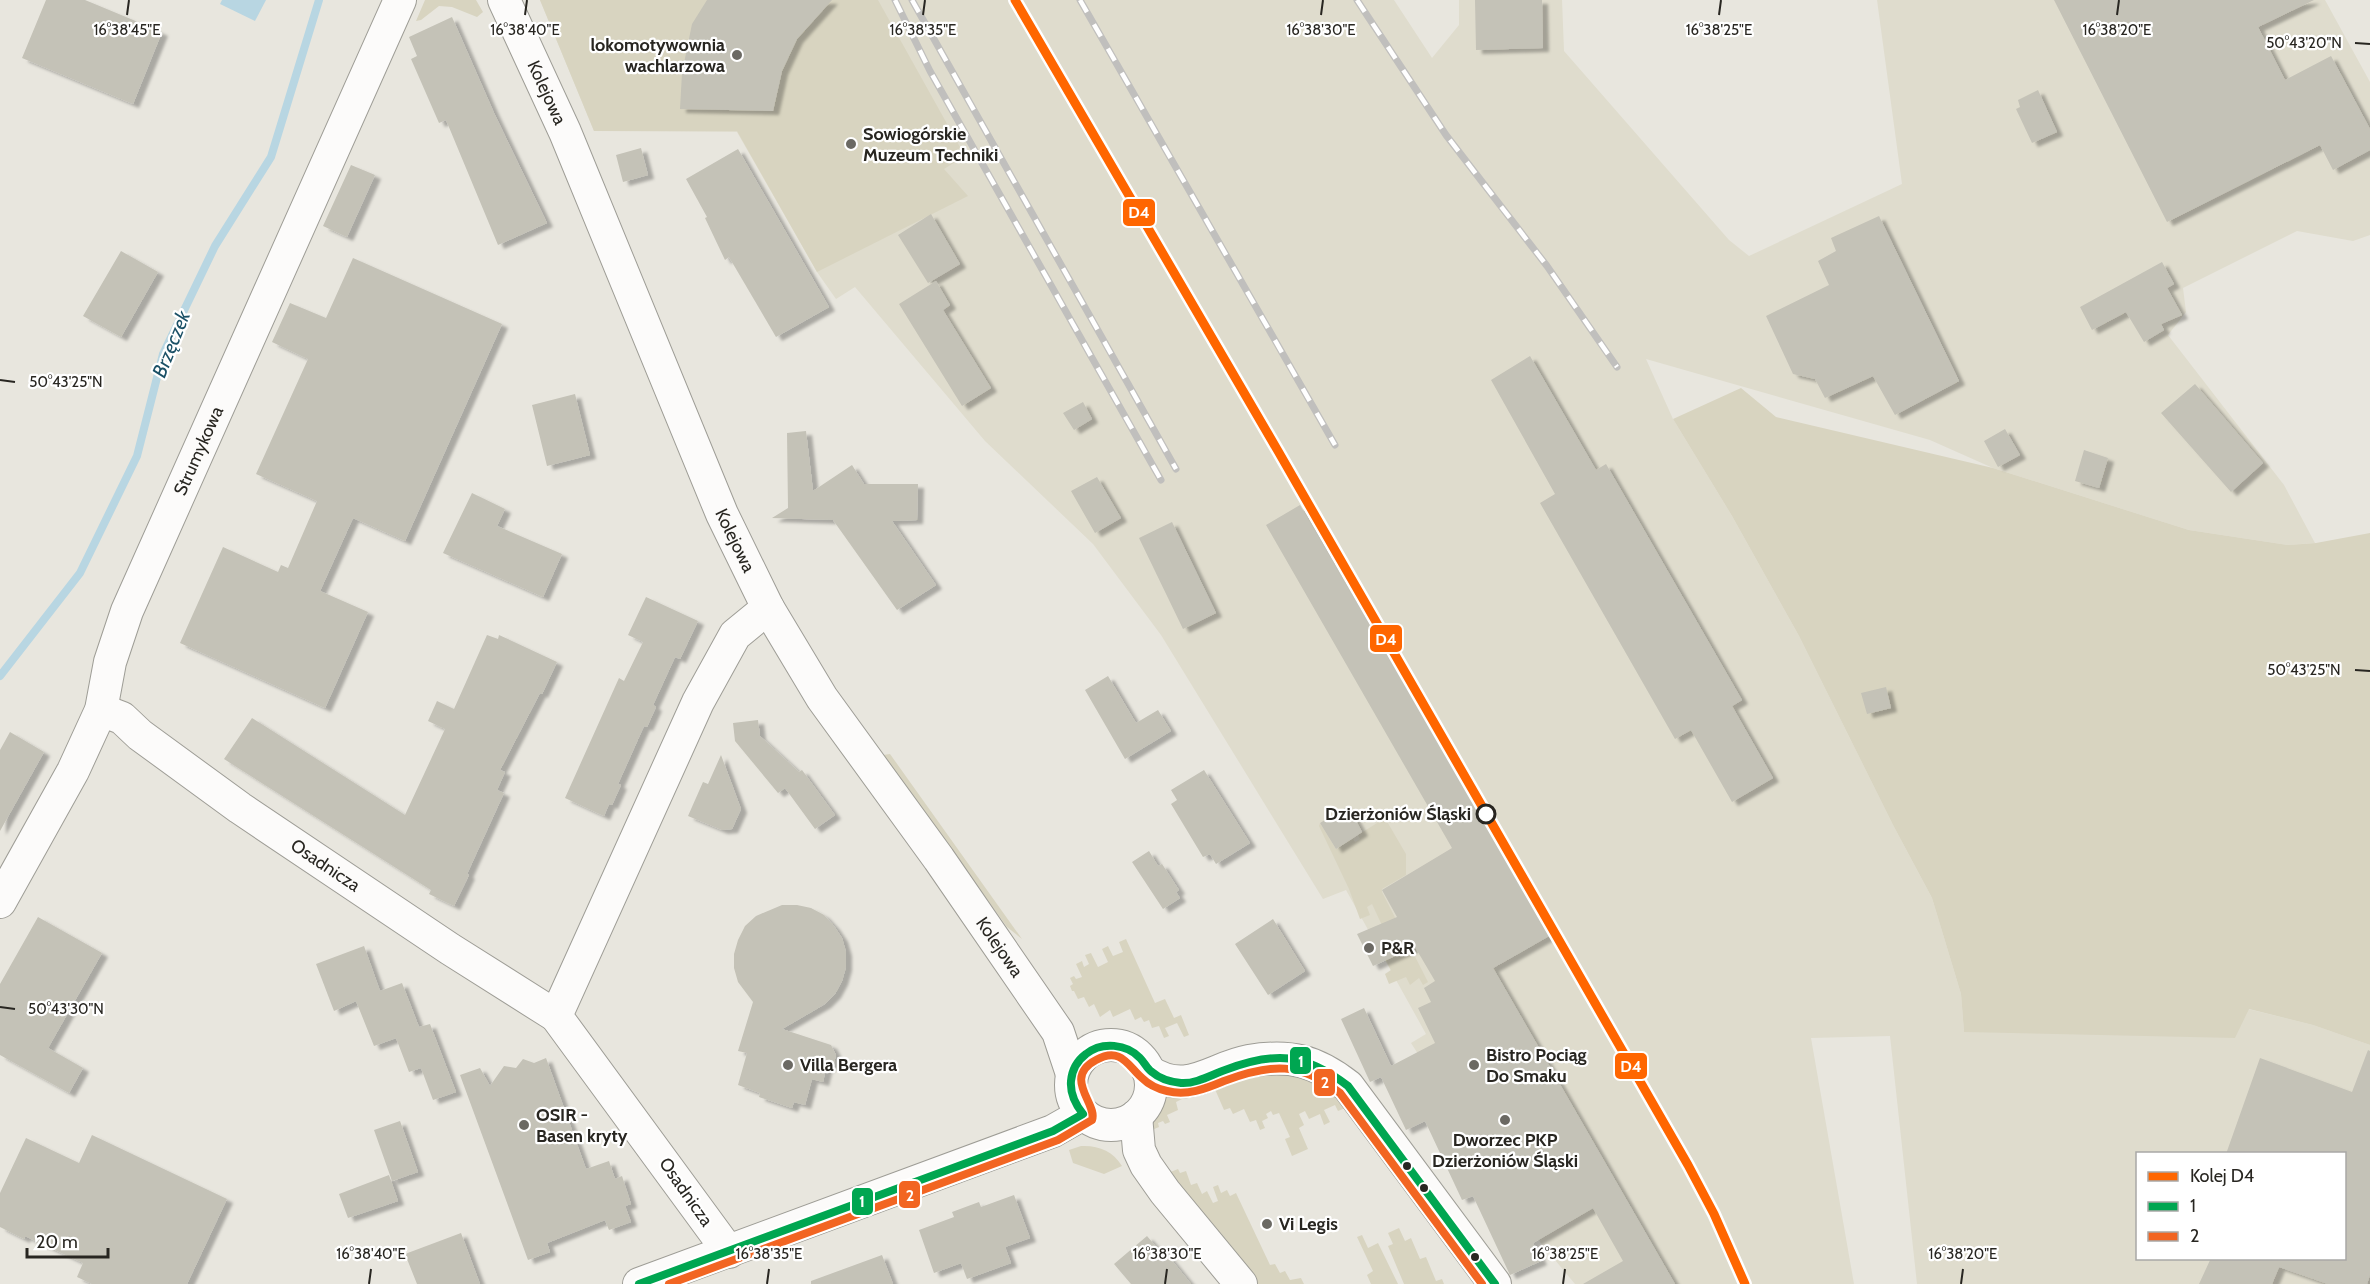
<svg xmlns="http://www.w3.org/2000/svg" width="2370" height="1284" viewBox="0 0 2370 1284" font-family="Cabin,sans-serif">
  <defs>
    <filter id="shadow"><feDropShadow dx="6" dy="4" stdDeviation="1.5" flood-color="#0004"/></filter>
  </defs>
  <rect width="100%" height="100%" fill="#e8e6de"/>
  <path fill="#dfdccd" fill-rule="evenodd" d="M540,0H1394L1432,58L1459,25V0H1562L1564,51L1729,240L1749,256L1902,184L1877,0H2325L2370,82V235L2353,241L2297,231L2183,288L2186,312L2168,335L2284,485L2315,543L2288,545L2189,530L1993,468L1930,440L1646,359L1673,419L1732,516L1799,636L1893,825L1932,898L1961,994L1964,1032L2248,1009L2313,1025L2370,1045V1284H1917L1890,1036L1811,1038L1854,1284H1575L1540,1242L1411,1043L1426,1034L1346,890L1323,899L1161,635L1093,544L985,441L855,287L836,299L817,272L737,132L594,131ZM2138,1154H2344V1258H2138Z"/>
  <path fill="#d8d4c0" d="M425,0H476L483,12L477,17L452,7L439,6L421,20L416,21Z
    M540,0H878L965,156L944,169L968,196L817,272L737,131H594Z
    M1741,388L1776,417L1993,468L2189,530L2288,545L2316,543L2370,533V1045L2313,1025L2249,1009L2235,1038L1964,1032L1961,994L1932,898L1893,825L1799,636L1732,516L1673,419Z
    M890,754L1022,939L1007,927L883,755Z
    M1385,818L1406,854V875L1382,889V892L1428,982L1423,985L1419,978L1410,985L1406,977L1389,984L1385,974L1391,970L1385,958L1395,953L1372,904L1367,907L1370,915L1360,919L1349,889L1319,826L1320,823L1336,849L1353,839L1355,842L1360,839L1358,835Z
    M1126,939L1155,1003L1165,999L1174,1018L1181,1015L1189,1035L1184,1037L1177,1023L1165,1028L1169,1036L1164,1038L1159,1026L1152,1028L1149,1020L1144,1022L1141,1017L1135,1020L1130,1009L1113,1017L1110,1010L1100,1017L1094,1004L1089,1007L1084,997L1078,999L1074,991H1072L1070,986L1073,984L1070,978L1074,976L1076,979L1082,977L1076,964L1082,961L1084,967L1089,964L1085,955L1091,953L1098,967L1108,962L1102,949L1108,946L1113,956L1123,952L1119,942Z
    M1271,1072C1306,1077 1322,1081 1348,1107L1338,1111L1335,1105L1324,1110L1330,1122L1324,1125L1320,1114L1309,1119L1305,1111L1299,1114L1304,1125L1299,1128L1308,1149L1292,1156L1285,1139L1290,1137L1279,1113L1273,1115L1271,1111L1266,1114L1268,1118L1262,1121L1265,1128L1260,1130L1256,1120L1250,1122L1244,1109L1233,1114L1230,1108L1224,1110L1214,1087L1241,1078Z
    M1167,1095L1188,1096L1176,1102L1178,1110L1167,1115L1170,1122L1165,1124L1163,1121L1158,1123L1159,1127L1152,1130C1153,1118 1158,1102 1167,1095Z
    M1081,1146C1098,1145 1113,1151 1122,1166L1104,1174L1073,1163L1069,1150Z
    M1178,1169L1180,1173L1186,1171L1191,1185L1197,1183L1202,1194L1207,1191L1213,1203L1218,1201L1213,1187L1218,1185L1221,1193L1227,1190L1230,1196L1236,1193L1270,1265L1275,1264L1280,1273L1285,1271L1290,1280L1301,1278L1304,1284H1257L1172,1181L1168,1173Z
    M1399,1228L1405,1241L1411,1238L1420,1259L1426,1257L1436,1281L1442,1279L1444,1284H1404L1388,1246L1393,1244L1388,1233Z
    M1362,1235L1368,1248L1378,1243L1398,1284H1371L1367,1275L1373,1271L1357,1237Z"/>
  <path fill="#b8d6e2" d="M222,0H266L255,21L220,4Z"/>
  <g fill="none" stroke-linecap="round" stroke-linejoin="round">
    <path stroke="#b8d6e2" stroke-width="8" d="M0,676L80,573L137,456L163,354L215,246L271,157L319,0"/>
  </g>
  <path fill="#c4c2b7" filter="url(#shadow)" d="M46,0H85L162,32L133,104L22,58Z
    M707,0H832L797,39L782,71L773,111L680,109L682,73L692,24Z
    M1475,0H1542L1543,48L1476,50Z
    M2054,0H2314L2258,27L2285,80L2331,56L2370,129V150L2333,170L2320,145L2167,222Z
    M452,17L494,113L547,223L498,245L446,120L439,123L411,59L417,56L409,37Z
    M2038,90L2057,132L2032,143L2016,109L2020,107L2018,100Z
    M641,148L648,175L623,182L616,155Z
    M738,149L829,307L776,337L729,257L725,260L705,218L707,217L686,179Z
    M351,165L375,175L347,237L323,226Z
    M931,214L960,264L928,283L898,235Z
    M1879,216L1959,381L1895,415L1873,376L1825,398L1815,379L1793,374L1766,316L1829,285L1818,261L1836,251L1831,238Z
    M121,251L158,272L121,337L83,316Z
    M353,258L502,324L405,541L353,518L320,591L368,612L325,708L180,643L223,547L278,572L281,565L288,568L317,501L256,474L308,359L272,342L290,303L326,318Z
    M2162,262L2174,284L2167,288L2182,315L2161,324L2164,330L2144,342L2126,312L2092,330L2080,307Z
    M936,281L950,305L943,310L991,388L962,406L899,304Z
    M1530,356L1596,470L1606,464L1742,700L1732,706L1773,778L1732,802L1691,730L1675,739L1540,503L1555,494L1491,380Z
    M2195,384L2263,463L2231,492L2161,413Z
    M575,394L590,455L547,466L532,405Z
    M1083,402L1092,419L1074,430L1063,413Z
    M2005,429L2020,455L1998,467L1984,441Z
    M806,431L813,491L852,465L864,484H918L917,520L892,521L936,585L897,610L833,520L772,518L788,508L787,433Z
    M2084,450L2108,458L2099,488L2075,481Z
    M1097,477L1121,518L1095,533L1071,491Z
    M472,493L505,509L497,526L562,554L543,597L443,553Z
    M1300,505L1549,936L1493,968L1675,1284H1583L1623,1261L1593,1208L1533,1243L1541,1261L1510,1275L1473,1196L1462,1200L1425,1121L1406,1130L1381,1077L1370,1082L1341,1019L1364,1008L1391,1066L1435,1043L1418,1008L1431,1002L1424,988L1435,981L1415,947L1373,966L1357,934L1397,917L1382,890L1452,848L1266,525Z
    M1172,522L1216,613L1183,629L1139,538Z
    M646,597L698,621L680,659L675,657L653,705L656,707L647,727L644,726L618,784L621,785L612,805L609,804L604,816L565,798L619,678L624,681L643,642L628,635Z
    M487,635L498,639L499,635L557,662L542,694L540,693L500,770L505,772L497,790L504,793L467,874L469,875L454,906L429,894L431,890L224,759L252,718L405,815L445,729L428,721L437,701L454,709Z
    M1108,676L1136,723L1158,710L1171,731L1125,759L1085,690Z
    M1886,687L1891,708L1867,714L1861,693Z
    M758,720L760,736L799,772L802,770L835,815L815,829L785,788L778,793L735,741L733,723Z
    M10,732L44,752L0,831V750Z
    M721,755L741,809L732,829L722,830L688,816L703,782L708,784Z
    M1204,770L1250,843L1216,864L1210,854L1203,857L1171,804L1177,800L1171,790Z
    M1348,806L1362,832L1336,849L1320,823Z
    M1149,851L1158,866L1162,864L1179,890L1176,892L1180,898L1163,909L1132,862Z
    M782,905H797L811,908L824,915L834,926L842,938L846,952V967L842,981L835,994L825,1004L782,1029L831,1045L836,1055L834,1063L826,1069L823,1082L812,1079L805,1105L794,1102L792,1108L759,1097L760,1093L738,1085L747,1053L738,1051L753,1002L738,982L734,968V954L738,940L745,926L756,916Z
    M38,917L102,953L48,1048L83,1068L69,1093L0,1055V984Z
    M1273,919L1305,971L1268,995L1235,944Z
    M364,946L380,991L402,983L419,1027L430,1024L456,1092L433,1100L421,1068L409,1072L396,1038L374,1046L356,1001L334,1011L316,964Z
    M2368,1050L2370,1051V1275L2367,1284H2328L2279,1267L2272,1284H2199L2211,1258H2344V1154H2226L2260,1058L2352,1092Z
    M546,1058L586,1169L609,1161L615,1179L622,1176L631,1204L625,1206L631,1222L609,1230L605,1220L547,1243L550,1252L528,1260L460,1075L480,1068L490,1086L504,1066L516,1068L523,1059L534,1063Z
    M400,1121L418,1172L392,1181L374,1130Z
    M92,1135L227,1199L187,1284H92L77,1277L83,1263L25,1236L24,1239L0,1227V1193L26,1138L79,1163Z
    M389,1175L398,1201L348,1218L339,1194Z
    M1014,1195L1030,1238L1005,1247L1011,1263L967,1279L961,1263L934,1273L919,1230L954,1217L952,1212L979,1202L981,1207Z
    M461,1233L480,1284H417L405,1254Z
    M1147,1236L1158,1249L1161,1247L1191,1284H1131L1114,1264Z
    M882,1255L893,1284H811V1281Z"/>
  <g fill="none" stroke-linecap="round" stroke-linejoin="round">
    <g stroke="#9e9d96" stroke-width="34">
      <g id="minor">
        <path id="s1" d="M504,0L565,132L722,514L768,608L822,698L939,859L1058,1032L1072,1074"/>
        <path id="s2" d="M101,710L122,718L140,735L240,808L450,949L556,1016"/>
        <path id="s3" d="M0,902L73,771L101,710L110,662L127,611L400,0"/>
        <circle cx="1111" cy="1085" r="40"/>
        <path d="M1148,1071C1188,1097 1211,1068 1249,1061C1291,1054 1316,1061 1348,1086L1495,1284"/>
        <path d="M1136,1116L1139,1150L1146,1165L1165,1192L1241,1284"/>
        <path d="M729,1252L556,1016L698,702L735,635L768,608"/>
        <path d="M639,1284L1053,1131L1083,1114"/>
      </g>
    </g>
    <use href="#minor" stroke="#fcfbfa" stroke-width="32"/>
    <g stroke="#c0bfbd" stroke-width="7">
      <path id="rail" d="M895,0L930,71L1161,480
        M912,0L1176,469
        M1080,0L1335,445
        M1357,0L1446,135L1547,266L1617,367"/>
    </g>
    <use href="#rail" stroke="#fff" stroke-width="4.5" stroke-dasharray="14" stroke-linecap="butt"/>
    <g stroke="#fff" stroke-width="12">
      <path id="bus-1" d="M1083,1114C1075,1104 1070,1093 1071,1081C1072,1070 1078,1060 1086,1054C1102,1041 1127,1044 1140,1058C1145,1063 1147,1069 1152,1072C1160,1079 1171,1082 1181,1083C1196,1084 1211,1075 1225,1070C1275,1051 1305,1053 1348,1086L1495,1284
        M639,1284L1053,1131L1083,1114"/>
    </g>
    <g stroke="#fff" stroke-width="12">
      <path id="bus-2" d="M669,1284L1058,1140L1092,1120C1098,1104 1062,1078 1096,1060C1121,1046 1128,1066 1142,1078C1149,1085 1158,1089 1167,1091C1187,1096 1205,1089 1224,1081C1272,1063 1300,1062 1340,1093L1482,1284"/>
    </g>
    <use href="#bus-1" stroke="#00a651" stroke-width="8"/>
    <use href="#bus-2" stroke="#f26522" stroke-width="8"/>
    <g stroke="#fff" stroke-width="14">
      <path id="rail-1" d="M1015,0L1278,451L1688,1165L1714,1214L1745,1284"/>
    </g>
    <use href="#rail-1" stroke="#f60" stroke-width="9"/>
  </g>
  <path fill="none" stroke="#282621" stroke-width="2" d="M127,15L129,0M525,15L527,0M923,15L925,0M1321,15L1323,0M1719,15L1721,0M2117,15L2119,0M2355,43L2370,44M0,380L15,382M2355,670L2370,671M0,1007L15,1009M369,1284L371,1269M767,1284L769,1269M1165,1284L1167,1269M1563,1284L1565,1269M1961,1284L1963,1269"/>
  <g fill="#6b6963" stroke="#fff" stroke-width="2">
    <circle cx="737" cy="55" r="6"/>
    <circle cx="851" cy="144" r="6"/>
    <circle cx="1369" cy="948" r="6"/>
    <circle cx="788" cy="1065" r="6"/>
    <circle cx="1474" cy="1065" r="6"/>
    <circle cx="1505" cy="1120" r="6"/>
    <circle cx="524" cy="1125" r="6"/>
    <circle cx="1267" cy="1224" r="6"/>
  </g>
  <circle fill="#fff" stroke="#282621" stroke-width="3" cx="1486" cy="814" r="9"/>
  <g fill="#282621" stroke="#fff" stroke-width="2">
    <circle cx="1407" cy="1166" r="5"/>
    <circle cx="1424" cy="1188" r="5"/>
    <circle cx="1475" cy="1257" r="5"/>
  </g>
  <g text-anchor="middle" stroke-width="4.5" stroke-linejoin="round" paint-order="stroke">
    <g font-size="18" font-weight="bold" fill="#282621" stroke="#fff" text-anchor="start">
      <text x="725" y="51" text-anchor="end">lokomotywownia<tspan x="725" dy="21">wachlarzowa</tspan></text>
      <text x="863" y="140">Sowiogórskie<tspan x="863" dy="21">Muzeum Techniki</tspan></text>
      <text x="1381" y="954">P&amp;R</text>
      <text x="1486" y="1061">Bistro Pociąg<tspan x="1486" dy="21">Do Smaku</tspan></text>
      <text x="800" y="1071">Villa Bergera</text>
      <text x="536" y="1121">OSIR -<tspan x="536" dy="21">Basen kryty</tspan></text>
      <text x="1505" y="1146" text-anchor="middle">Dworzec PKP<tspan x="1505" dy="21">Dzierżoniów Śląski</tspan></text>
      <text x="1279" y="1230">Vi Legis</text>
    </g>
    <g font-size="18" fill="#282621" stroke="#fff">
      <text dy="6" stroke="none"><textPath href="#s1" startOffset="102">Kolejowa</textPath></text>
      <text dy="6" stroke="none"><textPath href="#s3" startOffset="495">Strumykowa</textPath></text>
      <text dy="6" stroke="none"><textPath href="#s1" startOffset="588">Kolejowa</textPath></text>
      <text dy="6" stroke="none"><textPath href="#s2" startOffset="274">Osadnicza</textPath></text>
      <text dy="6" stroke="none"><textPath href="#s1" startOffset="1074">Kolejowa</textPath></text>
      <text transform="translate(686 1192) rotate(55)" y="6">Osadnicza</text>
    </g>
    <g font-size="18" font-weight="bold" fill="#282621" stroke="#fff" text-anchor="end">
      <text x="1471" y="820">Dzierżoniów Śląski</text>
    </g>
    <g font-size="20" font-style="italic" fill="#1a5066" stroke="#fff">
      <text transform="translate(171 344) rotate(-68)" y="7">Brzęczek</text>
    </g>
  </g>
  <g font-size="15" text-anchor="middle" fill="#282621" stroke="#fff" stroke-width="4.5" stroke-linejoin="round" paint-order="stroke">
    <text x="127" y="35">16°38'45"E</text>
    <text x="525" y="35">16°38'40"E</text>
    <text x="923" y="35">16°38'35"E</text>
    <text x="1321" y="35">16°38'30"E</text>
    <text x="1719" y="35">16°38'25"E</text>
    <text x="2117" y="35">16°38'20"E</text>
    <text x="2304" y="48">50°43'20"N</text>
    <text x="66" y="387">50°43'25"N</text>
    <text x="2304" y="675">50°43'25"N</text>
    <text x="66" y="1014">50°43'30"N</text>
    <text x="371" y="1259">16°38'40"E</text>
    <text x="769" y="1259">16°38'35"E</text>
    <text x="1167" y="1259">16°38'30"E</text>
    <text x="1565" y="1259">16°38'25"E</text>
    <text x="1963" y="1259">16°38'20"E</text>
  </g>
  <g stroke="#fff" stroke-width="2">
    <rect x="1122" y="198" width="34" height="29" rx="6" fill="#f60"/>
    <rect x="1369" y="624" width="34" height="29" rx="6" fill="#f60"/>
    <rect x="1289" y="1046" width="23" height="29" rx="6" fill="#00a651"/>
    <rect x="1614" y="1052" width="34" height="28" rx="6" fill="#f60"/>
    <rect x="1313" y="1068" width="23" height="29" rx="6" fill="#f26522"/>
    <rect x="898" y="1180" width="23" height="29" rx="6" fill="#f26522"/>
    <rect x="851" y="1187" width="23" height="29" rx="6" fill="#00a651"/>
  </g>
  <g font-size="16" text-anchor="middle" font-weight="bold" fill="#fff">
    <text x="1139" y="218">D4</text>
    <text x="1386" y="645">D4</text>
    <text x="1301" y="1067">1</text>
    <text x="1631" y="1072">D4</text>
    <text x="1325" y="1088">2</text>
    <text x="910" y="1201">2</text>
    <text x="862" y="1207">1</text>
  </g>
  <rect x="2136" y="1152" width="210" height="108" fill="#ffffff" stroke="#a9a8a6" stroke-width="1.5"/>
  <rect x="2148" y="1172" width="30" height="9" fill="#ff6600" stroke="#a9a8a6" stroke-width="1.5"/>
  <text x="2190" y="1182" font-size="18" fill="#282621">Kolej D4</text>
  <rect x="2148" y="1202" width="30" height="9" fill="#00a651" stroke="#a9a8a6" stroke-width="1.5"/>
  <text x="2190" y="1212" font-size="18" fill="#282621">1</text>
  <rect x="2148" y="1232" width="30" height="9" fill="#f26522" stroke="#a9a8a6" stroke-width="1.5"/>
  <text x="2190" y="1242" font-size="18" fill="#282621">2</text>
  <path d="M27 1248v9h81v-9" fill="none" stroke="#282621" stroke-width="3"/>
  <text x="36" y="1248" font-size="18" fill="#282621" stroke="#ffffff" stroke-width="4.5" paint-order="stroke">20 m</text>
</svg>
